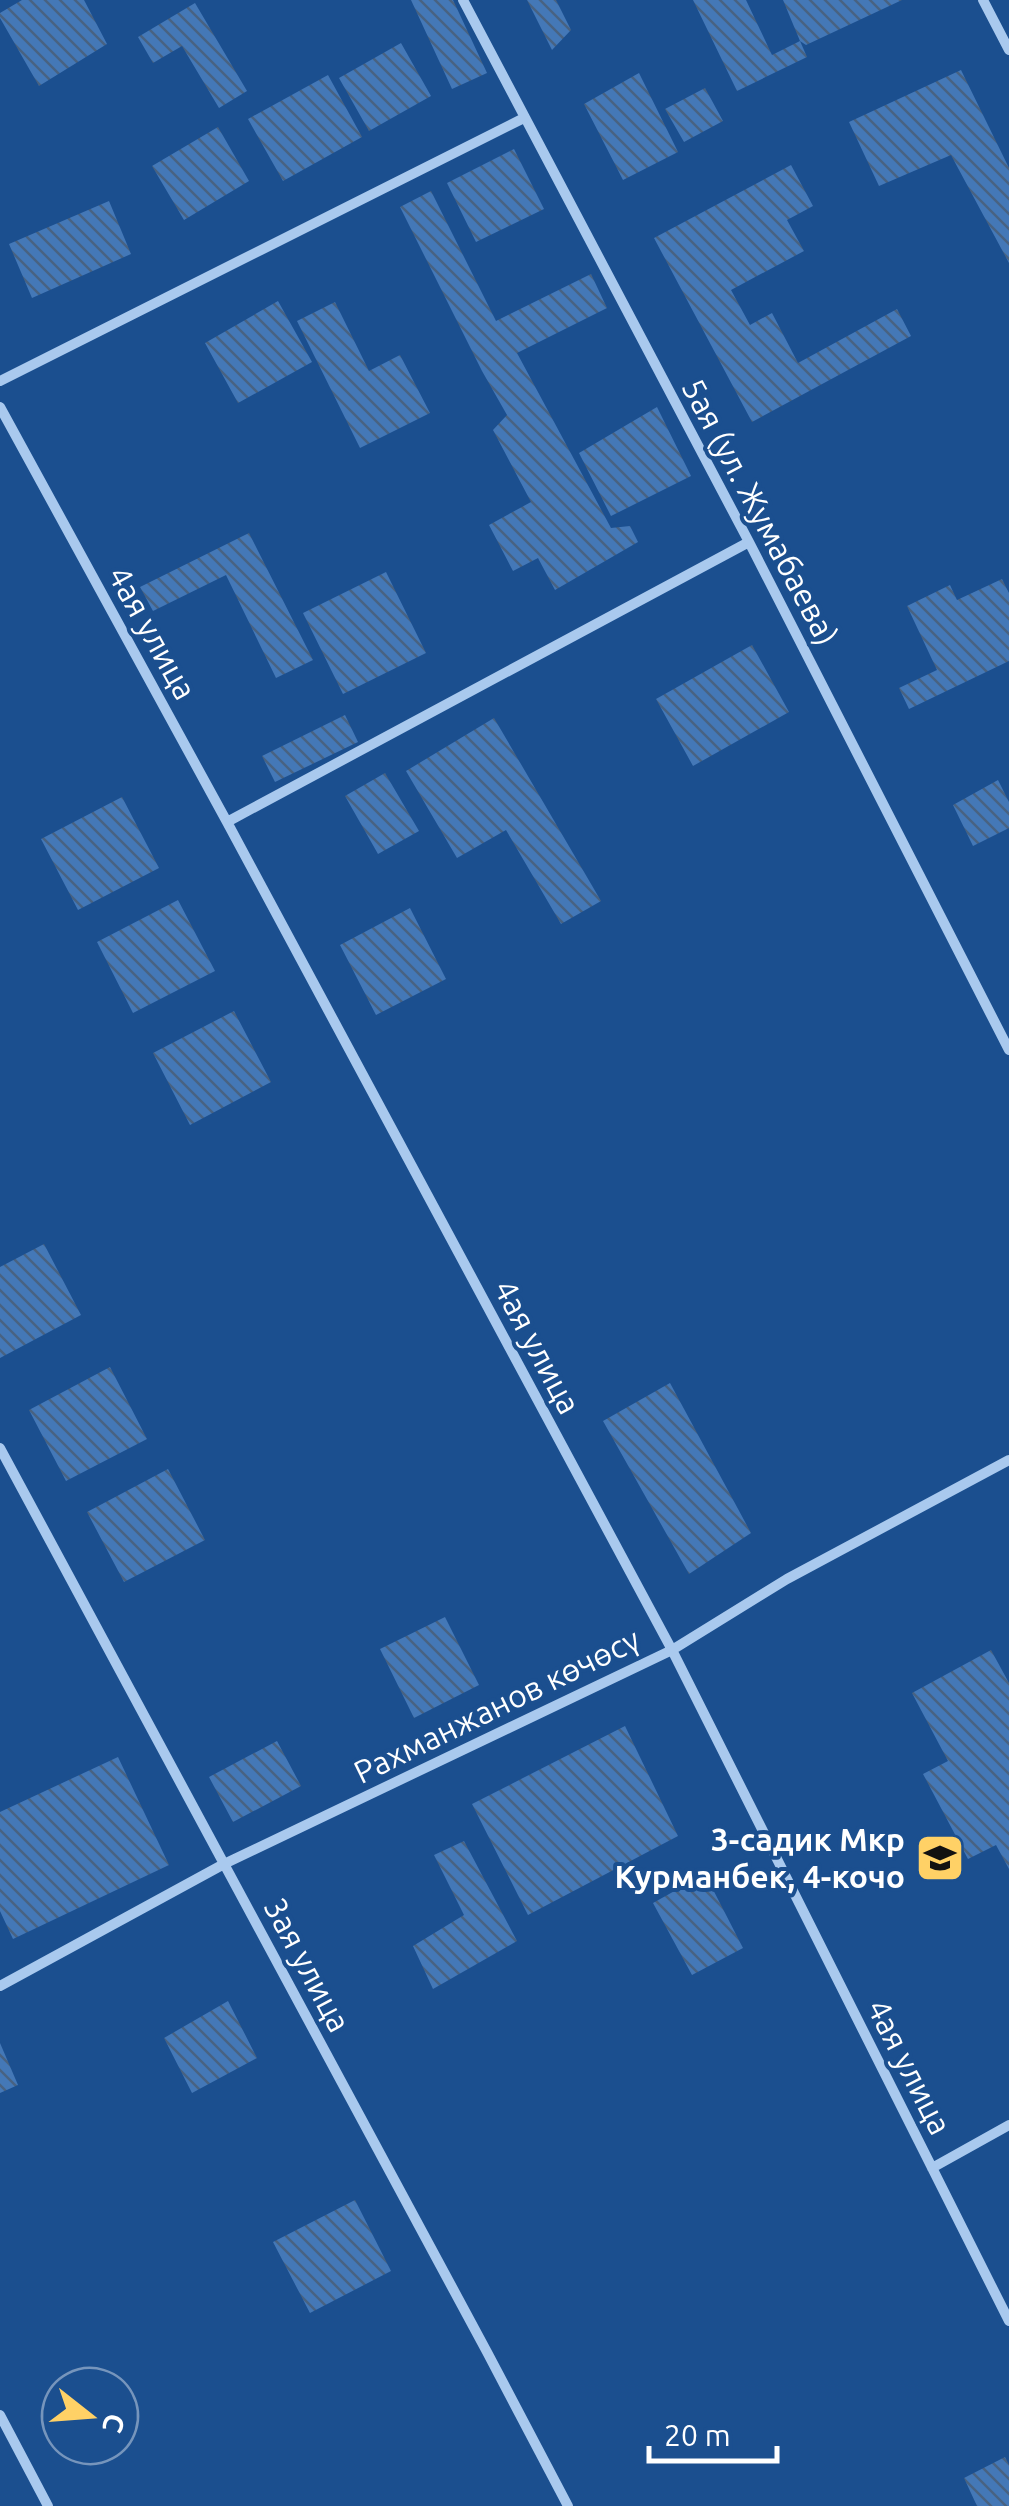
<svg xmlns="http://www.w3.org/2000/svg" width="1009" height="2506" viewBox="0 0 1009 2506" font-family="Ubuntu,sans-serif">
  <defs>
    <pattern id="building-back-hatch" width="6" height="6" patternUnits="userSpaceOnUse" patternTransform="scale(2.5)"><rect width="6" height="6" fill="#4478b7"/><path d="M-1 5l2 2M0 0l6 6M5-1l2 2" fill="none" stroke="#486282"/></pattern>
  </defs>
  <rect width="100%" height="100%" fill="#1b4f8f"/>
  <path fill="url(#building-back-hatch)" d="M22,0H84L107,44L39,86L0,18V13Z
    M411,0H453L487,73L452,89Z
    M527,0H556L571,30L552,50Z
    M693,0H746L772,55L800,41L783,0H902L806,45L800,41L807,57L737,91Z
    M195,3L247,91L219,108L182,46L153,63L138,37Z
    M401,43L431,96L369,131L339,78Z
    M961,70L1009,168V263L951,155L879,186L849,122Z
    M639,73L678,152L623,180L584,104Z
    M328,75L362,137L283,181L248,119Z
    M705,88L723,121L684,142L665,109Z
    M218,127L249,181L184,220L152,166Z
    M514,149L544,209L476,242L447,183Z
    M791,165L813,206L787,220L804,251L731,290L750,325L772,313L798,363L897,309L911,336L752,422L654,238Z
    M431,191L496,321L591,274L607,308L517,353L611,528L630,526L638,542L555,590L538,558L513,571L489,525L531,502L493,430L507,415L482,371L400,207Z
    M109,201L131,254L32,298L9,244Z
    M278,301L312,362L238,403L205,343Z
    M335,302L369,371L400,355L430,413L360,448L297,321Z
    M657,407L691,476L611,516L579,453Z
    M249,533L313,660L276,678L226,575L153,611L140,587Z
    M386,572L426,653L343,694L303,613Z
    M1002,579L1009,593V661L909,709L899,688L937,670L907,606L950,585L957,600Z
    M752,645L789,712L693,766L656,699Z
    M345,715L358,742L275,782L262,756Z
    M494,718L601,901L561,924L506,830L457,858L406,771Z
    M385,773L419,831L378,854L345,796Z
    M998,780L1009,802V828L973,846L953,805Z
    M122,797L159,868L78,910L41,839Z
    M178,900L215,971L133,1013L97,942Z
    M410,908L446,979L376,1015L340,945Z
    M234,1011L271,1082L190,1125L153,1053Z
    M44,1244L81,1315L0,1358V1267Z
    M110,1367L147,1439L66,1481L29,1410Z
    M670,1383L751,1533L689,1574L603,1421Z
    M168,1469L205,1540L124,1582L87,1512Z
    M445,1617L479,1685L414,1718L380,1649Z
    M991,1650L1009,1683V1869L996,1845L968,1859L923,1774L948,1761L912,1693Z
    M625,1726L678,1836L528,1915L472,1804Z
    M277,1741L301,1786L233,1822L209,1777Z
    M118,1757L169,1865L13,1939L0,1911V1812Z
    M464,1841L517,1941L433,1989L413,1946L464,1915L434,1855Z
    M705,1874L743,1948L692,1975L653,1903Z
    M228,2001L257,2058L192,2093L164,2038Z
    M0,2043L18,2085L0,2093Z
    M355,2200L391,2271L310,2313L273,2242Z
    M1005,2457L1009,2465V2506H977L964,2478Z"/>
  <g fill="none" stroke-linecap="round" stroke-linejoin="round">
    <path stroke="#a9c9ee" stroke-width="10" d="M463,0L749,542L1009,1050
      M983,0L1009,50
      M0,381L524,118
      M0,407L227,822L672,1650L1009,2321
      M227,822L749,542
      M0,1448L487,2352L568,2506
      M0,1986L224,1864L672,1650L787,1579L1009,1460
      M932,2168L1009,2125
      M0,2415L48,2506"/>
  </g>
  <defs>
    <g id="school-square" transform="scale(2.5)"><rect x="-9" y="-9" width="18" height="18" rx="4" fill="#ffd166" stroke="#1b4f8f"/><path d="M0-5L7-2L0 1L-7-2ZM-4 1L0 2.5L4 1V4Q0 6-4 4Z" fill="#111"/></g>
  </defs>
  <g fill-rule="evenodd">
    <use href="#school-square" x="940" y="1858"/>
  </g>
  <g text-anchor="middle" stroke-width="8" stroke-linejoin="round" paint-order="stroke">
    <g font-size="32" fill="#fff" stroke="#1b4f8f">
      <text transform="translate(760 512) rotate(62)" y="11">5ая (ул. Жумабаева)</text>
      <text transform="translate(152 633) rotate(61)" y="11">4ая улица</text>
      <text transform="translate(537 1347) rotate(62)" y="11">4ая улица</text>
      <text transform="translate(497 1706) rotate(-26)" y="11">Рахманжанов көчөсү</text>
      <text transform="translate(307 1965) rotate(62)" y="11">3ая улица</text>
      <text transform="translate(909 2067) rotate(63)" y="11">4ая улица</text>
    </g>
    <g font-size="32" font-weight="bold" fill="#fff" stroke="#1b4f8f" text-anchor="end">
      <text x="905" y="1851">3-садик Мкр<tspan x="905" dy="37">Курманбек, 4-кочо</tspan></text>
    </g>
  </g>
  <g transform="translate(90 2416) rotate(107)"><circle r="48" fill="#1b4f8f" stroke="#7695bc" stroke-width="2.5"/>
  <path d="M0-8L18 38L0 25L-18 38Z" fill="#ffd166"/>
  <text y="-15" font-size="28" font-weight="bold" text-anchor="middle" fill="#ffffff">С</text>
  </g>
  <path d="M649 2446v15h128v-15" fill="none" stroke="#ffffff" stroke-width="5"/>
  <text x="664" y="2446" font-size="30" fill="#ffffff" stroke="#1b4f8f" stroke-width="8" paint-order="stroke">20 m</text>
</svg>
